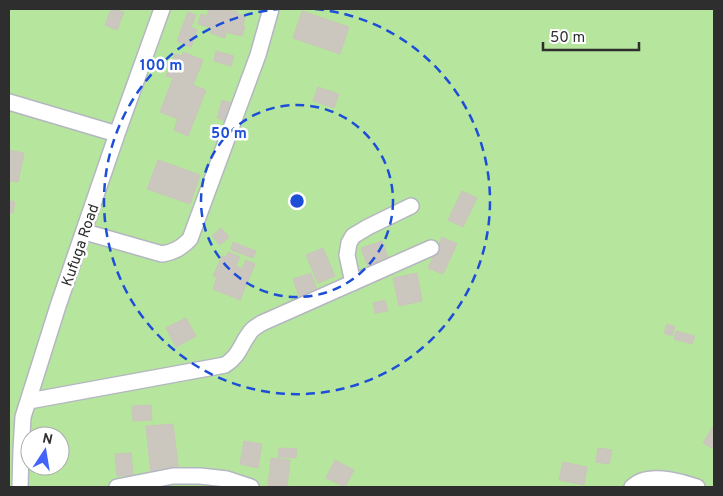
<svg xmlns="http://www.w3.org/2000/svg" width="723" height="496" viewBox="0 0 723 496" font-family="Overpass,sans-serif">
  <rect width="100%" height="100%" fill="#efe9e1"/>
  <path fill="#b6e59e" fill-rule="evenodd" d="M9,9H714V487H9ZM30,436H60V466H30Z"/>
  <path fill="#cbc7bf" stroke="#cbc5ba" d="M111,9L124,12L117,30L105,25Z
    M209,9H228L238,12L237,14L245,16L243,26H245L242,36L226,32L225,38L210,33L212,28L198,24L201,14L207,16Z
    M302,11L349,27L340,54L293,38Z
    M188,12L196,15L191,27L197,30L191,47L177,41Z
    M216,51L234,56L231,66L214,61Z
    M183,52L203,60L193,85L206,90L188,136L174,130L178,119L160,112L173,78L166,76L175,54L182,56Z
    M318,87L339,94L334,108L313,101Z
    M222,100L235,104L229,122L217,118Z
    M9,150L24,153L18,182L9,181Z
    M158,160L200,175L190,204L147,189Z
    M462,191L477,198L463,227L448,220Z
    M9,200L15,202L13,213H9Z
    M221,228L229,237L220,245L212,236Z
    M442,237L457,244L443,274L428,268Z
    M382,241L389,260L368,267L361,248Z
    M233,242L256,251L253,258L231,250Z
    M323,248L335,276L318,283L306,255Z
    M228,252L240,257L236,266L242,269L246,260L255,264L240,300L213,289L217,277L213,276L222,256L226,257Z
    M311,273L318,293L300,299L293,279Z
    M417,273L422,301L399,306L393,278Z
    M385,300L388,311L375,313L373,303Z
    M186,318L196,336L176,347L166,328Z
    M667,324L675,327L672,336L664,333Z
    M676,331L695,336L692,344L674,339Z
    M151,405L152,420L133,421L132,406Z
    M173,424L179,472L151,474L146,426Z
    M714,425V449L703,443Z
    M244,441L262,444L258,468L240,464Z
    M279,448L297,449L296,458L278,457Z
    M598,448L612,450L609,464L596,462Z
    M131,453L133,475L117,476L115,454Z
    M271,458L290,460L287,487L268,486Z
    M335,460L354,470L345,487L326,478Z
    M563,462L587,467L584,485L559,480Z"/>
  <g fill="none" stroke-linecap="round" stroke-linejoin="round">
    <g stroke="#b4b7c1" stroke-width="18">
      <path id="minor" d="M9,102L117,134
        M85,232L162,254C174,252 181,248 190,239L258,55L271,9
        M353,283L347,255L349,243L353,236L368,227L411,206
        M29,401L225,365C241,355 241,342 252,330C255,327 259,325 262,323L431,248
        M20,487L21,450L23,417L58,306L117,134L162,9
        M117,487L173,476H200L227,479L251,487
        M632,487C635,485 638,482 642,481C657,475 683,482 697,487"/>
    </g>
    <use href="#minor" stroke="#fff" stroke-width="15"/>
  </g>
  <g fill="none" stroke="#1d4ed8" stroke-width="2.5" stroke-dasharray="9 6">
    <circle cx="297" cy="201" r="96"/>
    <path d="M315 9A193 193 0 1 1 279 9"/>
  </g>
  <g text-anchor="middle" stroke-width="5" stroke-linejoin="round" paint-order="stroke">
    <g font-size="15" fill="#2e2e2e" stroke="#fff">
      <text transform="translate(80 245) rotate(-71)" y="5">Kufuga Road</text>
    </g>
  </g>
  <circle cx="297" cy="201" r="8" fill="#1d4ed8" stroke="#fff" stroke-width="2.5"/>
  <g font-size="15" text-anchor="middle" font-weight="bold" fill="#1d4ed8" stroke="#fff" stroke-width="5" stroke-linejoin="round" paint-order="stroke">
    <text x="161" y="70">100 m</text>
    <text x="229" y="138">50 m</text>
  </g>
  <rect width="723" height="496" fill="none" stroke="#2e2e2e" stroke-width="20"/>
  <g transform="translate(45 451) rotate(12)"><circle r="24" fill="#ffffff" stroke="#ababab"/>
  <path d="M0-4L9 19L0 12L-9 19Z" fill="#4264fb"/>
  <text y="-8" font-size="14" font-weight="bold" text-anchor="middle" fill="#2e2e2e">N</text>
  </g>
  <path d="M543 42v8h96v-8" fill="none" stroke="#2e2e2e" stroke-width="2.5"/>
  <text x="550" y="42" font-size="15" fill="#2e2e2e" stroke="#ffffff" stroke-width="4" paint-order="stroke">50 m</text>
</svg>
